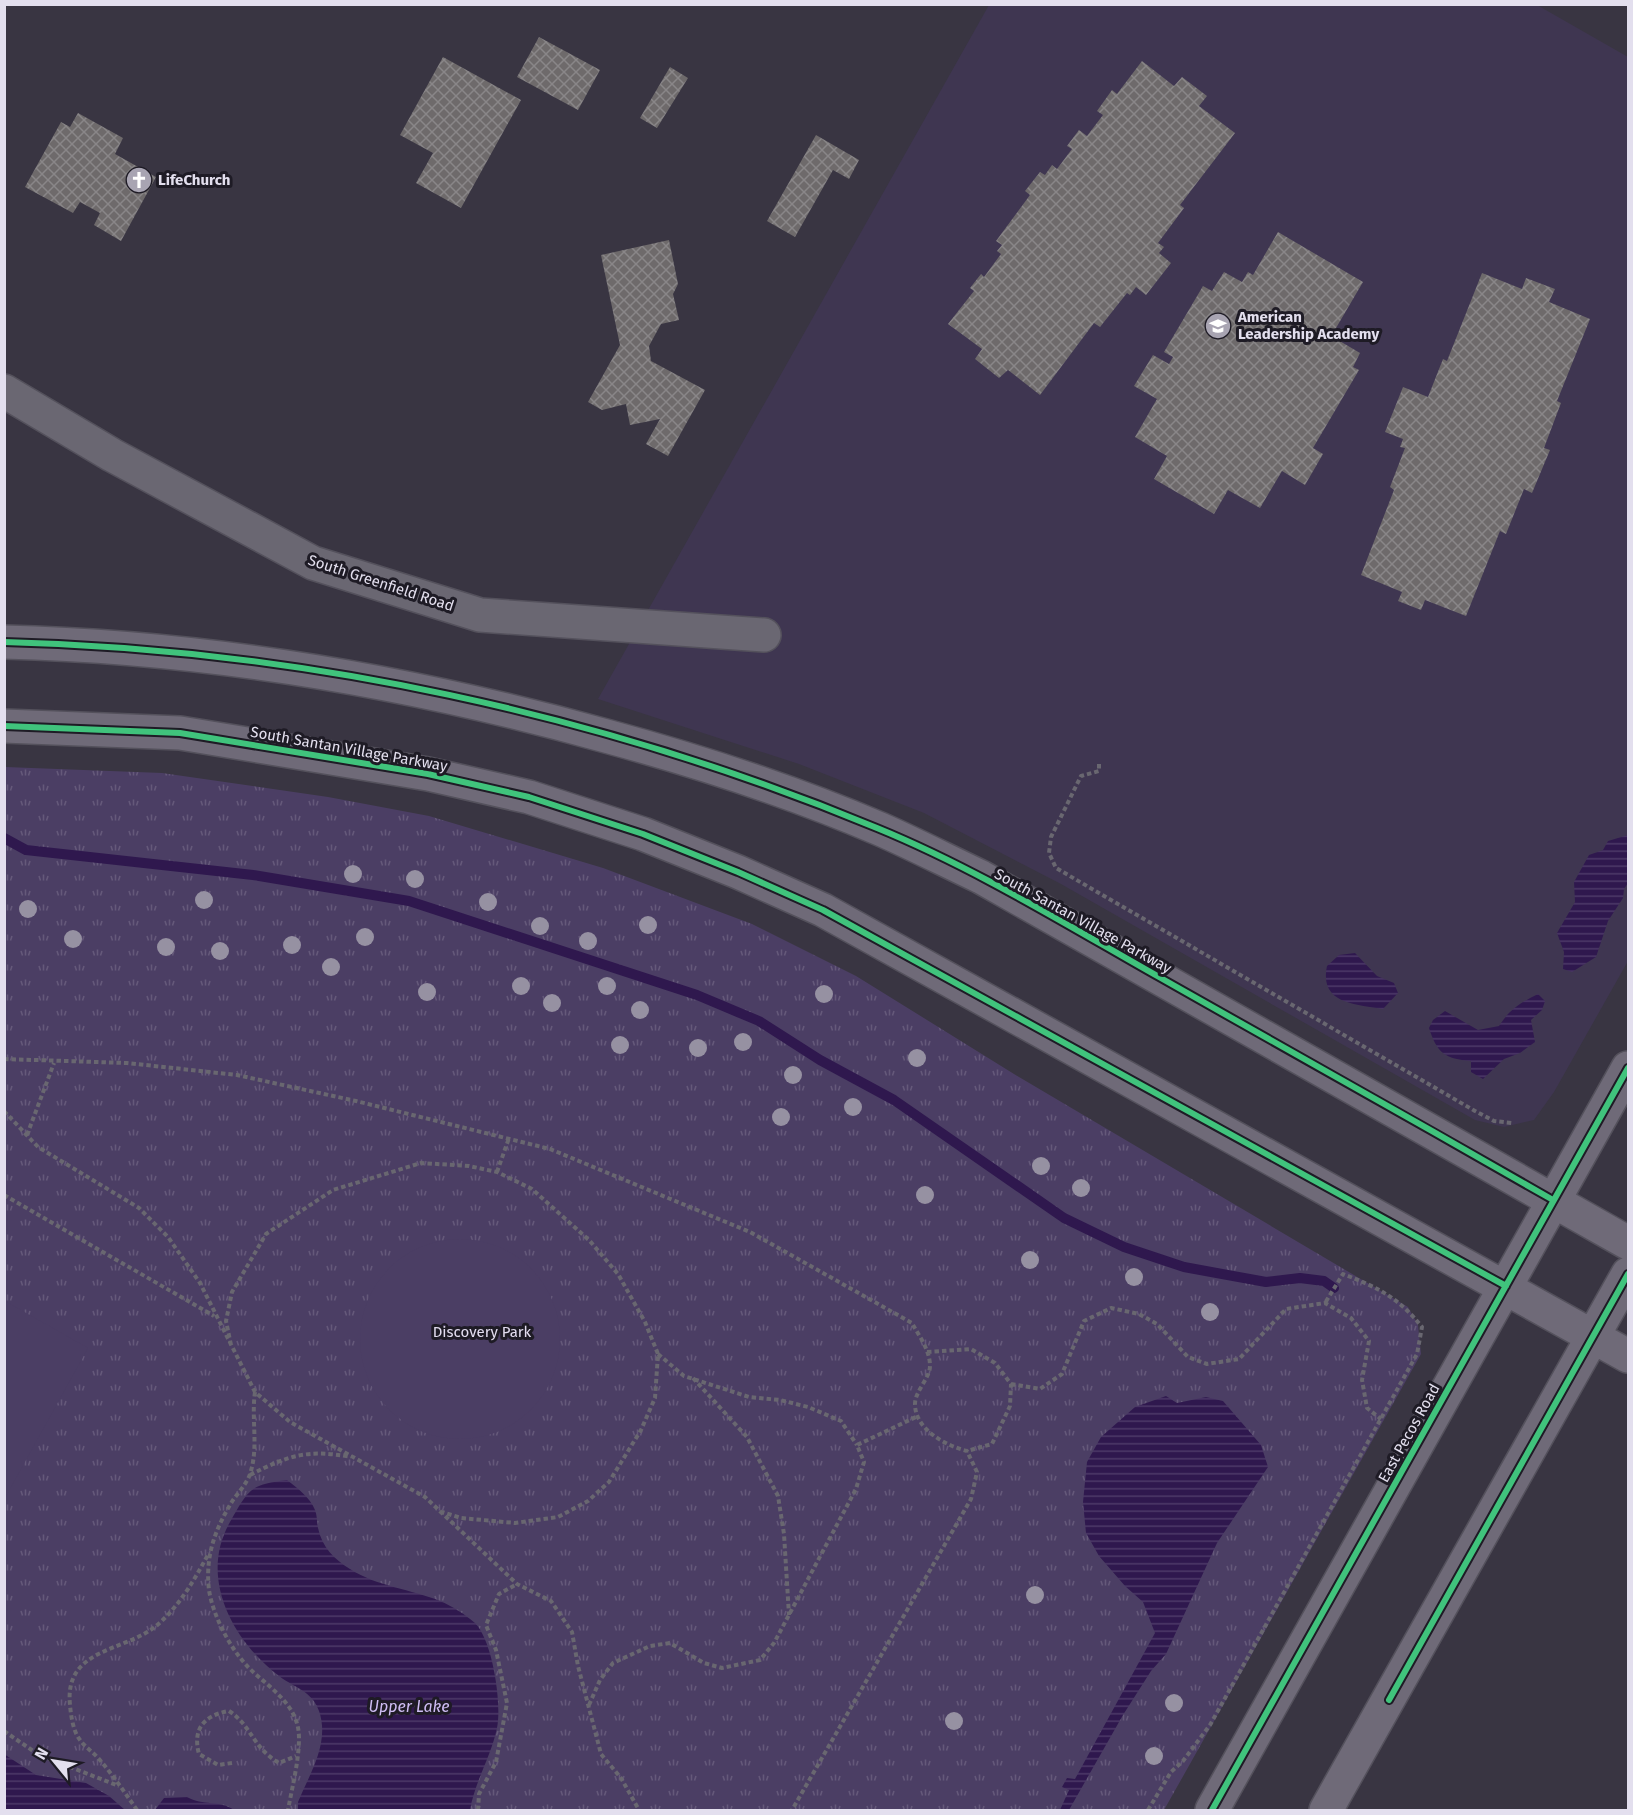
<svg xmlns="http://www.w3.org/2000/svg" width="1633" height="1815" viewBox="0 0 1633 1815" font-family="'Fira Sans',sans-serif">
  <defs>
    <pattern id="park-tufts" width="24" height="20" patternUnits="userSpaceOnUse" patternTransform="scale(1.5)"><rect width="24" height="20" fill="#4b3e64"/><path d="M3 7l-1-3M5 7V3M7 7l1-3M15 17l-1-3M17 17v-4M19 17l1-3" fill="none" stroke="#65597a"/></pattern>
    <pattern id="water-rules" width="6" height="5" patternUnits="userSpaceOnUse" patternTransform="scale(1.5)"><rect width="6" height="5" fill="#2f184e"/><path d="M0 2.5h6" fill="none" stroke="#4d3968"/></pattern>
    <pattern id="building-cross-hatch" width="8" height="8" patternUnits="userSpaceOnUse" patternTransform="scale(1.5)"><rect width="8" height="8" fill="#6e6a6b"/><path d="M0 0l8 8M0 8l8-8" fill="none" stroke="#898688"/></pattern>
  </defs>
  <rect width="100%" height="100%" fill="#393542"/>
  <path fill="#3f3651" d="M989,5H1537L1628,57V961L1554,1092L1534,1120L1504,1127L1475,1120L1061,884L924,813L799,764L598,699Z"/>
  <path fill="url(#park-tufts)" d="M5,767L162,773L328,797L429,816L603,868L752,924L856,976L1019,1077L1408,1307L1418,1325L1421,1354L1164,1810H5Z"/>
  <path fill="#4b3e64" d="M360 1339a100 100 0 1 1 200 0a100 100 0 1 1-200 0Z
    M5,1301L88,1348L5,1498Z"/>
  <path fill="url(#water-rules)" d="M1628,835V883L1624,889L1623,898L1608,921L1596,957L1572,972L1563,969L1564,952L1557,933L1575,902L1574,882L1589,855L1603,850L1608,841Z
    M1355,953L1377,976L1394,983L1398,993L1383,1009C1355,1004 1319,1004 1327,966L1339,955Z
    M1538,994L1545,1001L1542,1010L1531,1020L1535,1042L1520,1053L1504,1059L1483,1079L1471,1072V1061C1445,1059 1437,1053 1429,1028L1433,1020L1445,1011L1478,1030L1499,1026C1510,1009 1520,1003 1538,994Z
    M1166,1396L1177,1403L1206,1397L1223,1401L1261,1445L1268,1467L1217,1543L1166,1654L1151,1671L1123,1715L1069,1810H1060L1069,1790L1062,1787L1067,1778L1075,1779L1155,1633L1143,1602L1125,1586L1099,1556L1086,1533L1083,1502L1087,1462L1101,1437L1135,1407Z
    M287,1480C297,1488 310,1497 315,1510C317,1515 317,1522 318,1528C322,1547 334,1559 350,1569C378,1587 411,1589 440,1601C452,1606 466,1615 475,1623C493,1641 502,1705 497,1728C491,1757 475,1781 470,1810H298V1802C310,1773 330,1743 319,1711C312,1691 295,1688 279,1676C233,1641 198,1578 230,1522C249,1489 249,1485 287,1480Z
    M4,1754L36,1775L86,1783L109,1796L125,1810H5Z
    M187,1797C203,1806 220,1800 234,1810H155L164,1798Z"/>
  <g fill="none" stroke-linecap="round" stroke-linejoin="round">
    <path stroke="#2f184e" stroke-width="10" d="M4,838L26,850L253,875L409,901L697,995L759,1021L820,1060L894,1100L1064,1218L1124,1247L1184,1267L1266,1282L1300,1278L1324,1281L1334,1288"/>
  </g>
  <path fill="url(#building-cross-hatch)" d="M539,37L600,70L578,110L517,77Z
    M443,57L521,100L461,208L416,183L433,153L400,135Z
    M1142,61L1174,86L1182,77L1207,96L1199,106L1235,133L1180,205L1184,208L1158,243L1164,247L1159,253L1171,263L1146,295L1136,287L1130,295L1127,293L1100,327L1094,323L1040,395L1008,370L999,378L975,359L982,349L948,324L974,291L970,288L981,274L984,277L1001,254L997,251L1002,245L996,241L1030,195L1025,191L1040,172L1045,175L1052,165L1057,169L1072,149L1067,146L1079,130L1087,136L1103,115L1097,111L1112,90L1117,94Z
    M670,67L688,78L657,128L640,118Z
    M78,113L123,138L115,154L156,177L121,241L94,225L100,213L80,202L73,213L25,187L61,122L70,127Z
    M816,135L859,160L849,179L833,170L795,237L767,221Z
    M1278,232L1363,282L1336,328L1343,332L1338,340L1360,353L1353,367L1359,370L1313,448L1323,454L1305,485L1282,471L1260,508L1228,490L1214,514L1154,479L1167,456L1135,437L1157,399L1134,386L1153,355L1169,364L1173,357L1164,352L1203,286L1212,291L1224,272L1242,282L1248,272L1253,275Z
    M669,240L678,284L673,294L679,320L661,324L649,346L651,361L705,390L668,456L646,444L660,419L630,425L626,404L602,410L588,402L620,345L601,255Z
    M1482,273L1522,289L1526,278L1555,289L1549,302L1590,319L1557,401L1561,403L1544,448L1550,450L1532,493L1524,489L1506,534L1500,531L1466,616L1425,600L1421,610L1398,601L1402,592L1361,575L1394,490L1390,487L1405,448L1400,447L1403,439L1385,432L1403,387L1428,397L1443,359L1447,361Z"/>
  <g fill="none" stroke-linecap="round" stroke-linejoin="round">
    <g stroke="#54515c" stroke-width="36">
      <path id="minor" d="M4,391L112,455L313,563L480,615L764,635"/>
    </g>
    <g stroke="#54515c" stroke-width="36">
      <path id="major" d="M4,642C209,647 409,681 606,736C698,761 791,791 880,829C914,844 947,861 981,877L1628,1243
        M4,726L180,733L428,774L529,797L643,834L738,872L823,910L1628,1356
        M1212,1810L1628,1068
        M1326,1810L1628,1274"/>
    </g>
    <path stroke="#696770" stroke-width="4" stroke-dasharray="4.5 3" stroke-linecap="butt" d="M1099,764V771L1081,776L1051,837L1049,853L1056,868L1475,1111L1494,1121L1512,1123
      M4,1059L127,1063L237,1075L356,1101L550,1149L750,1232L912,1323C919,1336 930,1350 930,1366C930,1378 915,1391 915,1404C915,1430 947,1446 967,1451L977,1472L971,1499L792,1810
      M4,1111L38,1147L139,1208L168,1237L200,1283L255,1392L290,1422L425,1497L517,1584L551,1601L572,1632L578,1666L601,1754L621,1778L639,1810
      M27,1135L54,1063
      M497,1172L509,1138
      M4,1195L214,1316
      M231,1345L226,1321L232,1292L266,1234L333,1190L421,1163L469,1166L497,1172L532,1189L589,1240L618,1274L645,1322L658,1354L655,1398L641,1430L609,1482L588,1501L558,1517L515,1523L461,1518L442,1512
      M927,1352L971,1349L995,1363L1011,1384L1010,1406L992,1444L967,1451
      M658,1354L684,1376L749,1397L780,1400L808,1407L841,1421L857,1445
      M693,1378L747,1437L778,1496L784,1534L789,1615
      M1011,1384L1040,1389L1062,1374L1084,1321L1111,1308L1139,1314L1157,1324L1188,1357L1207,1364L1239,1359L1286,1309L1325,1303L1351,1318L1369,1341L1362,1380L1367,1408L1381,1419
      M255,1392C251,1420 259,1447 250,1474C247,1483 239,1492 233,1500C215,1529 205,1556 209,1590C213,1616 230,1648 248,1667C269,1688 299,1704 299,1738C299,1761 292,1788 288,1810
      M250,1475C289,1455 308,1449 351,1457
      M589,1705L600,1680L613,1663L650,1646L670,1643L704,1663L722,1668L760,1660L774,1643L856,1489L864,1462L857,1445L918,1416
      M4,1731L39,1755L119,1786
      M232,1763L218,1765L199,1754C192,1728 205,1715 229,1711C252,1726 252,1747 279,1763L296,1756
      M137,1810C125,1793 113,1775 99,1759C93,1752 85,1747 80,1740C73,1731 71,1716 70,1705C64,1648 124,1652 156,1626C180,1606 194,1580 209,1553
      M478,1810L479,1794L496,1762L507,1703L496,1650L486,1625L499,1594L517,1584
      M1148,1810L1171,1772L1183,1761L1210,1725L1417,1354L1422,1327C1399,1298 1377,1287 1343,1274L1325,1303"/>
    <use href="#minor" stroke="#6a6772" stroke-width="33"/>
    <use href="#major" stroke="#6f6a78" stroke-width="33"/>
    <g stroke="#1e1b25" stroke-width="10">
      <path id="cycleway" d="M4,642C302,649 602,714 877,828C975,868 1067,925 1159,977C1290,1051 1422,1125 1553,1200
        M4,726L180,733L428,774L529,797L643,834L738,872L823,910L1506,1286
        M1389,1700L1628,1274
        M1212,1810L1628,1068"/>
    </g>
    <use href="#cycleway" stroke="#40c37c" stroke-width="6"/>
  </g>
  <g fill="#9691a2">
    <circle cx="353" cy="874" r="9"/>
    <circle cx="415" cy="879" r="9"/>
    <circle cx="204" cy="900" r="9"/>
    <circle cx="488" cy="902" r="9"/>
    <circle cx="28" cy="909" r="9"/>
    <circle cx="648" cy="925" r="9"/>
    <circle cx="540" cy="926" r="9"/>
    <circle cx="365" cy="937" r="9"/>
    <circle cx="73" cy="939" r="9"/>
    <circle cx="588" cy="941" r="9"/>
    <circle cx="292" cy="945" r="9"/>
    <circle cx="166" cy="947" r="9"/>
    <circle cx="220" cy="951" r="9"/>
    <circle cx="331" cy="967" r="9"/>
    <circle cx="521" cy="986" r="9"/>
    <circle cx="607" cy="986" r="9"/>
    <circle cx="427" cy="992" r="9"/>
    <circle cx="824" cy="994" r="9"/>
    <circle cx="552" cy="1003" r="9"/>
    <circle cx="640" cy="1010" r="9"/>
    <circle cx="743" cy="1042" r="9"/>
    <circle cx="620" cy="1045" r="9"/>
    <circle cx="698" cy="1048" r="9"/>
    <circle cx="917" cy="1058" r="9"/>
    <circle cx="793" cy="1075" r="9"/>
    <circle cx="853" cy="1107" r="9"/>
    <circle cx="781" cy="1117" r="9"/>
    <circle cx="1041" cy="1166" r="9"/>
    <circle cx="1081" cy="1188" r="9"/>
    <circle cx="925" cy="1195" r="9"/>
    <circle cx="1030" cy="1260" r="9"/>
    <circle cx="1134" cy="1277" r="9"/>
    <circle cx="1210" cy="1312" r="9"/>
    <circle cx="1035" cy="1595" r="9"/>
    <circle cx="1174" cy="1703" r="9"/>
    <circle cx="954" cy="1721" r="9"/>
    <circle cx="1154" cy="1756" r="9"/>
  </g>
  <defs>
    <g id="church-disc" transform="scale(1.35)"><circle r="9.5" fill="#a8a4b2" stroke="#1e1b25"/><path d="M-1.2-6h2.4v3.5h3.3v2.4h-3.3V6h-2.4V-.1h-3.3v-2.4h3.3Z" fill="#fff"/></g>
    <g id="school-disc" transform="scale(1.35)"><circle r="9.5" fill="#a8a4b2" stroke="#1e1b25"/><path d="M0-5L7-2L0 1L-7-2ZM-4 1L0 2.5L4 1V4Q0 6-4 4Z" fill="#fff"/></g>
  </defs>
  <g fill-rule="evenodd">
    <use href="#church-disc" x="139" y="180"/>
    <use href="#school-disc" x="1218" y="326"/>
  </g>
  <g text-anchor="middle" stroke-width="6" stroke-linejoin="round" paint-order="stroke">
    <g font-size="15" font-weight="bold" fill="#e3dfee" stroke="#1e1b25" text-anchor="start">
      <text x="158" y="185">LifeChurch</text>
      <text x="1238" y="322">American<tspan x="1238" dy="17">Leadership Academy</tspan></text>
    </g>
    <g font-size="15" fill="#e3dfee" stroke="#1e1b25">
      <text transform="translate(381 583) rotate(18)" y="5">South Greenfield Road</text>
      <text transform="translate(349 749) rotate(10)" y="5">South Santan Village Parkway</text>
      <text transform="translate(1083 921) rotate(29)" y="5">South Santan Village Parkway</text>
      <text transform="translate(1409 1433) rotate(-61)" y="5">East Pecos Road</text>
    </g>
    <g font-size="15" fill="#e3ddf0" stroke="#1e1b25">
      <text x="482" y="1337">Discovery Park</text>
    </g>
    <g font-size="16" font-style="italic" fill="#cebcf3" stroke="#1e1b25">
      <text x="409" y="1712">Upper Lake</text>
    </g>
  </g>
  <rect width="1633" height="1815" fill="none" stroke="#e3dfee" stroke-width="12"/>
  <g transform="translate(54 1761) rotate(300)" stroke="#1e1b25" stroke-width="4.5" paint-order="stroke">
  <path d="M0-4.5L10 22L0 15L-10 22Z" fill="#e3dfee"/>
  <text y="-9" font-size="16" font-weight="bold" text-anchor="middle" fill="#e3dfee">N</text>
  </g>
</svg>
